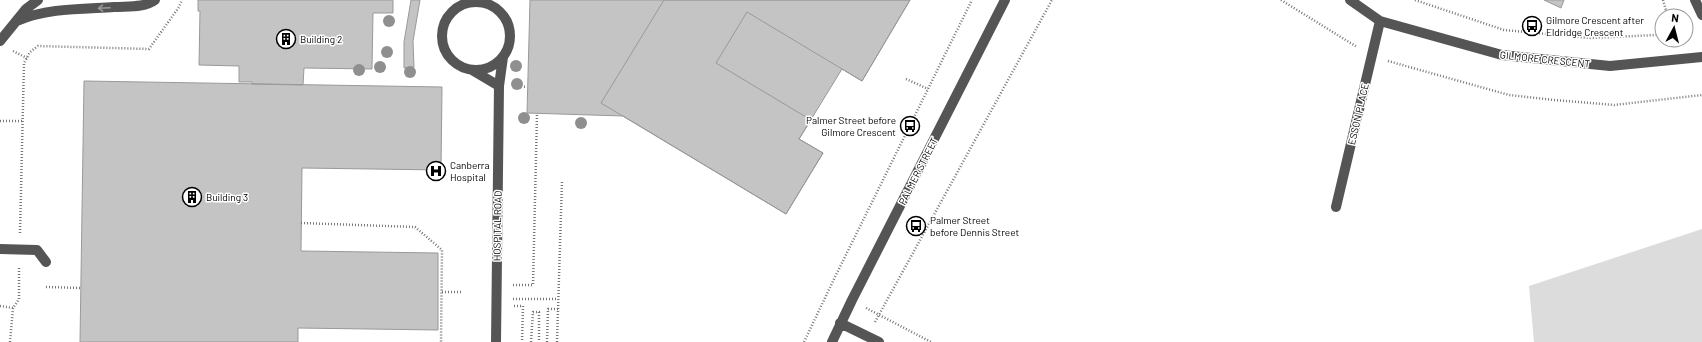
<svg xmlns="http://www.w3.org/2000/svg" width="1702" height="342" viewBox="0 0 1702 342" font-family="Barlow,sans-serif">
  <rect width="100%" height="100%" fill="#fff"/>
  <path fill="#dcdcdc" d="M1702,229V342H1534L1529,286Z"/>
  <path fill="#c4c4c4" stroke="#999" d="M198,0H393V13H373L372,69L304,68L303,85L252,84V82H239V66L199,65L200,11H198Z
    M411,0H420L413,41L414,67L404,68V42Z
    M530,0H910L862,81L842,69L799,139L823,153L786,214L623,116L527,113Z
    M664,0H910L862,81L747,12L716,63L811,120L799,139L823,153L786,214L601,103Z
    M1544,0H1564L1561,8Z
    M84,81L442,87L441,170L302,168L301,251L438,253V330L298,328V342H80Z"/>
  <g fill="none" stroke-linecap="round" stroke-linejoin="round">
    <path stroke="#777" stroke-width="2.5" stroke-dasharray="1 2" stroke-linecap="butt" d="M1281,0L1357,47
      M1415,0L1504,30L1590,38L1657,35L1662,32
      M1663,0L1667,14L1670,16
      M13,51L27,58
      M1388,61L1509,95L1554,100L1614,105L1702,95
      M906,79L928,89
      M515,86L527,87
      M0,121H22
      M301,223L415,227L442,250L441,342
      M20,233L24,63L30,52L38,46L149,49L179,7L182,0
      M513,285H533L537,114
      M46,287L81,288
      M442,292H461
      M513,299H558
      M0,306L13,308
      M514,306H523L522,342
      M866,308L931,342
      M875,322L1052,0
      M10,342L13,308L19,299V266
      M531,342L533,312H539V342
      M547,342L548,309H558
      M557,342L562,181
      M804,342L834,279L972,0"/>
    <path stroke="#555" stroke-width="10" d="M1350,0L1380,21L1502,55L1610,66L1702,57
      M1695,0L1702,15
      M442 36a34 34 0 1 1 68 0a34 34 0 1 1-68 0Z
      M17,21C47,8 82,9 114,7C128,6 144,8 155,0
      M0,41L26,9L38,0
      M472,70L499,86L503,57
      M1336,207L1380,21
      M0,249L37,250L46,262
      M840,323L879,342
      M496,342L499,86
      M832,342L852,300L1005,0"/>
  </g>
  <g fill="#8f8f8f">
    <circle cx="389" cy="21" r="6"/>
    <circle cx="387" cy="52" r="6"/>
    <circle cx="516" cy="66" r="6"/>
    <circle cx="380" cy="67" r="6"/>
    <circle cx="359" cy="70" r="6"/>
    <circle cx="410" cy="72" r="6"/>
    <circle cx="517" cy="84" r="6"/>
    <circle cx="524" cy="118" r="6"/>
    <circle cx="581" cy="123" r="6"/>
  </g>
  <defs><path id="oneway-shaft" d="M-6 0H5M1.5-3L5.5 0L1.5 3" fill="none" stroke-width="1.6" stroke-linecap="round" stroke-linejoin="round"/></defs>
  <use stroke="#999" href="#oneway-shaft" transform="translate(104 8) rotate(177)"/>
  <defs>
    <g id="bus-ring" transform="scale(1)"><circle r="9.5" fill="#fff" stroke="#000" stroke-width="1.5"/><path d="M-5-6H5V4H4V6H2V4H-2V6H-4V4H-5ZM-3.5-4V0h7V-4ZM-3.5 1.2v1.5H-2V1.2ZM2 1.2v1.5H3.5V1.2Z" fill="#000"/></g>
    <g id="building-ring" transform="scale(1)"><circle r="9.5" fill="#fff" stroke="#000" stroke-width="1.5"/><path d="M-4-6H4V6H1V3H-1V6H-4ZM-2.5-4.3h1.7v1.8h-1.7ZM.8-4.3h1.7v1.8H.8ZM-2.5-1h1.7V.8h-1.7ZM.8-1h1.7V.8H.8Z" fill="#000"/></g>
    <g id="hospital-ring" transform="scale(1)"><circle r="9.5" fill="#fff" stroke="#000" stroke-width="1.5"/><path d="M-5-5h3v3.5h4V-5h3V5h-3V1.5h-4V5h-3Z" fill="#000"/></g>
  </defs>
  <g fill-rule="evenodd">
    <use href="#bus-ring" x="1532" y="26"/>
    <use href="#building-ring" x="286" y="39"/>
    <use href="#bus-ring" x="910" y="126"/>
    <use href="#hospital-ring" x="436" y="171"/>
    <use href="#building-ring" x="192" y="197"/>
    <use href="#bus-ring" x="916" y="226"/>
  </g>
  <g text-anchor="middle" stroke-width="3" stroke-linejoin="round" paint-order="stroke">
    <g font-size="10" fill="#000" stroke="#fff" text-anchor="start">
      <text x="1546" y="24">Gilmore Crescent after<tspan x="1546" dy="12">Eldridge Crescent</tspan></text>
      <text x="300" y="43">Building 2</text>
      <text x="896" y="124" text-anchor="end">Palmer Street before<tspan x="896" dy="12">Gilmore Crescent</tspan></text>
      <text x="450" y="169">Canberra<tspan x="450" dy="12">Hospital</tspan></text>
      <text x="206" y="201">Building 3</text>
      <text x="930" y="224">Palmer Street<tspan x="930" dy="12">before Dennis Street</tspan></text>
    </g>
    <g font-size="10" fill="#000" stroke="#fff">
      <text transform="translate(1545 59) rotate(6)" y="4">GILMORE CRESCENT</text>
      <text transform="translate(1358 114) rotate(-77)" y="4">ESSON PLACE</text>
      <text transform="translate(918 171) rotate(-63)" y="4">PALMER STREET</text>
      <text transform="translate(497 226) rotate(-89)" y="4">HOSPITAL ROAD</text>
    </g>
  </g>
  <g transform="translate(1674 28) rotate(7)"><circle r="19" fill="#ffffff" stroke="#999999"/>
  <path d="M0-3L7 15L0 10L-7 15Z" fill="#000000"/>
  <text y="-6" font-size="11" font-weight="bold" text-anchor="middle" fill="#000000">N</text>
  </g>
</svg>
